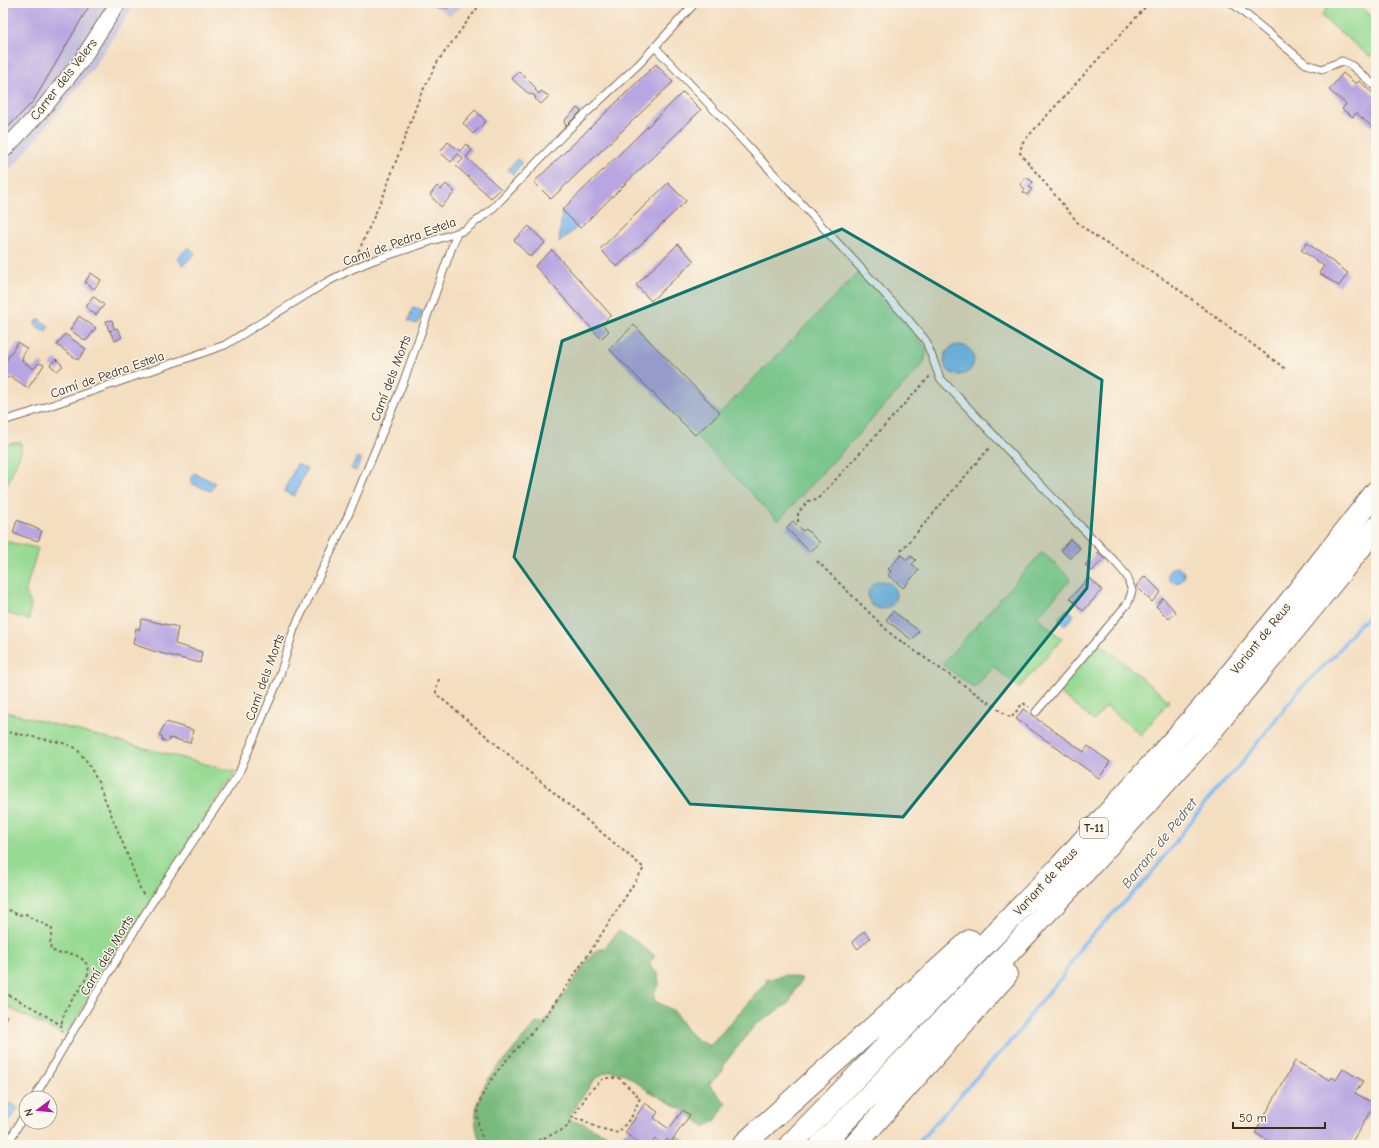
<svg xmlns="http://www.w3.org/2000/svg" width="1379" height="1148" viewBox="0 0 1379 1148" font-family="'Comic Neue',sans-serif">
  <rect width="100%" height="100%" fill="#fbf7ec"/>
  <filter id="ink" filterUnits="userSpaceOnUse"><feTurbulence type="fractalNoise" baseFrequency=".025" numOctaves="2"/><feDisplacementMap in="SourceGraphic" scale="8" xChannelSelector="R" yChannelSelector="G"/><feConvolveMatrix kernelMatrix="1 2 1 2 8 2 1 2 1" color-interpolation-filters="sRGB"/></filter>
  <filter id="wash" filterUnits="userSpaceOnUse"><feTurbulence type="fractalNoise" baseFrequency=".012" numOctaves="4" result="noise"/><feDisplacementMap in="SourceGraphic" scale="16" xChannelSelector="R" yChannelSelector="G"/><feGaussianBlur stdDeviation="0.9" result="paint"/><feColorMatrix in="noise" values="0 0 0 0 0 0 0 0 0 0 0 0 0 0 0 0 0 1.4 0 .05"/><feComposite in="paint" operator="in"/></filter>
  <g filter="url(#wash)">
    <rect width="100%" height="100%" fill="#f4dec0"/>
    <path fill="#c4c0db" d="M3,3H135L94,67L22,157L3,176Z
      M428,3H466L450,15Z"/>
    <path fill="#96da93" stroke="#688258" d="M1331,3H1356L1376,20V50L1370,57L1321,16Z
      M860,271L927,349L924,363L778,521L695,435L725,408Z
      M21,442V452L3,495V445Z
      M3,541L38,548L25,592L31,604L29,620L3,612Z
      M1042,552L1071,579L1037,617L1062,639L1019,688L994,667L974,688L942,664Z
      M1100,643L1169,701L1141,735L1106,706L1094,721L1059,692Z
      M3,711L236,772L221,793L149,903L65,1036L3,1005Z"/>
    <path fill="#78ba7d" stroke="#5a724e" d="M618,931L637,941L649,952L654,955V958L649,962L652,969L658,973L659,985L653,993L655,1001L674,1011L686,1029L696,1039L710,1046L767,981L766,980L785,975L802,979L788,1004L755,1025L724,1064L723,1071L709,1084L726,1103L716,1120L705,1127L683,1110L647,1090L625,1074L612,1071L604,1073L593,1081L568,1119L576,1122L583,1123L600,1132L620,1138L625,1133L642,1145H482C471,1124 475,1100 488,1080C493,1071 501,1064 508,1056C517,1045 527,1034 536,1023L543,1024L594,952L606,947Z
      M676,1135L690,1145H651L655,1139L663,1145L667,1139Z"/>
    <path fill="#81bbf2" stroke="#5e7288" d="M517,159L522,163L513,174L508,170Z
      M562,210L578,226L559,243Z
      M189,247L195,254L183,265L177,258Z
      M413,307L423,310L417,324L408,321Z
      M39,319L49,326L45,332L34,324Z
      M944 360a15 15 0 1 1 30 0a15 15 0 1 1-30 0Z
      M357,457L361,459L356,471L351,469Z
      M297,464L307,469L294,496L284,491Z
      M194,473L215,483L211,491L190,483Z
      M1168 575a8 8 0 1 1 16 0a8 8 0 1 1-16 0Z
      M868 595a14 14 0 1 1 28 0a14 14 0 1 1-28 0Z
      M1067,609L1074,615L1065,625L1058,619Z
      M10,1103L18,1108L7,1125L3,1123V1114Z"/>
    <g fill="none" stroke-linecap="round" stroke-linejoin="round">
      <path stroke="#81bbf2" stroke-width="3.5" d="M916,1145L974,1080L1015,1037L1036,1007L1062,977L1082,945L1148,878L1206,802L1243,761L1300,689L1336,654L1358,625L1376,612"/>
    </g>
    <g id="blocks">
      <path fill="#b7a6e1" d="M3,3H91L33,102L3,132Z
        M656,64L673,82L551,199L534,182Z
        M519,71L536,88L535,90L539,94L541,91L549,96L541,104L535,99L536,97L532,94L530,95L512,79Z
        M1343,73L1356,84L1359,81L1376,96V130L1356,113L1353,117L1342,109L1346,104L1329,90Z
        M683,92L701,110L580,228L562,210Z
        M577,108L581,111L566,126L564,121Z
        M475,110L486,121L473,134L463,123Z
        M448,142L460,151L466,144L472,150L466,157L501,189L491,198L456,166L463,159L458,154L451,162L440,152Z
        M1026,177L1033,182L1029,187L1032,189L1027,195L1023,192L1025,189L1020,185Z
        M668,183L686,201L617,267L600,249Z
        M446,184L455,192L441,207L430,195L437,186L441,190Z
        M529,226L545,243L530,257L514,240Z
        M1307,243L1348,273L1339,286L1319,273L1324,266L1301,250Z
        M678,244L694,261L651,301L636,285Z
        M552,250L611,315L602,324L609,331L601,339L535,266Z
        M91,273L101,280L94,289L85,282Z
        M93,296L104,305L96,315L86,307Z
        M79,316L96,328L86,341L70,330Z
        M112,320L114,329L117,328L122,337L115,341L110,332L112,330L109,331L106,321Z
        M634,325L720,413L695,435L609,349Z
        M65,334L86,349L78,360L57,345Z
        M18,342L27,349L23,355L22,361L34,369L39,363L44,365L28,388L10,376L8,378L3,375V366Z
        M56,359L63,366L57,371L50,365Z
        M17,520L42,531L38,541L13,533Z
        M793,521L803,531L806,529L820,543L810,552L786,528Z
        M1070,539L1080,548L1070,559L1061,550Z
        M1097,552L1104,558L1092,571L1085,565Z
        M901,555L907,560L911,556L916,560L912,564L919,570L903,588L888,575L891,571L888,569Z
        M1145,576L1161,592L1152,602L1136,586Z
        M1089,577L1102,590L1083,611L1070,598Z
        M1163,598L1176,612L1169,619L1156,606Z
        M893,611L919,631L912,640L886,620Z
        M142,619L178,627L175,644L202,652L200,663L156,652L133,644L136,628L139,630Z
        M1023,709L1084,752L1088,746L1110,762L1099,778L1016,719Z
        M166,722L193,730L190,743L170,738L168,742L162,740V736L159,735Z
        M864,931L870,938L858,949L852,942Z
        M3,1014L7,1016L3,1023Z
        M1295,1061L1330,1080L1332,1077L1336,1080L1343,1069L1363,1081L1355,1093L1375,1104L1350,1145L1333,1144L1332,1145H1276L1255,1133Z
        M645,1103L658,1112L654,1118L669,1129L683,1110L690,1115L671,1142L667,1139L663,1145L655,1139L651,1145H642L625,1133Z"/>
    </g>
  </g>
  <g filter="url(#ink)">
    <use href="#blocks" fill-opacity="0" stroke="#7c6957" stroke-width="1"/>
    <g fill="none" stroke-linecap="round" stroke-linejoin="round">
      <g stroke="#7c6957" stroke-width="9">
        <path id="service" d="M437,3L447,4L449,3
          M1232,3L1306,64L1322,69L1342,61L1351,65L1376,87
          M655,47L722,118L908,319L926,341L940,378L1054,499L1118,565L1127,576L1132,591L1128,603L1036,712
          M3,421L29,413L225,345L327,282L350,270L371,261L465,230L491,210L566,132L640,63L695,3
          M34,1098L70,1036L154,899L238,775L278,681L294,629L347,518L403,383L457,233
          M7,1145L26,1112"/>
      </g>
      <g stroke="#7c6957" stroke-width="17">
        <path id="minor" d="M3,151L41,111L81,61L118,3"/>
      </g>
      <g stroke="#7c6957" stroke-width="24">
        <path id="motorway" d="M743,1145C818,1076 894,1010 970,941
          M790,1145L1057,870L1201,710L1285,608L1376,492
          M821,1145L1000,962L1076,881L1202,742L1311,609L1376,528
          M855,1145L1006,975"/>
      </g>
      <path stroke="#7c6957" stroke-width="2" stroke-dasharray="3 3" stroke-linecap="butt" d="M1149,3L1022,143L1020,153L1079,224L1099,239L1171,284L1287,370
        M356,257L384,194L420,96L438,61L481,3
        M798,522V513L808,501L817,500L930,376
        M901,551L991,446
        M817,561L892,635L1011,718L1023,703L1029,707
        M439,679L436,689V694L644,868C611,919 579,971 543,1019C521,1047 491,1070 479,1104C475,1116 479,1134 486,1145
        M3,731L63,743L76,748L88,763L98,782L128,856L141,891L145,897
        M3,908L14,912L17,915L26,914C34,921 45,923 52,929L50,944L51,950L61,954C68,951 81,956 85,962C87,964 88,968 89,971C85,983 77,993 69,1004C65,1009 63,1018 61,1025
        M3,992L35,1009L61,1025L63,1031
        M527,1145L565,1129L590,1091L604,1078H619L640,1098L632,1116L618,1133L596,1127L583,1120L572,1118"/>
      <use href="#service" stroke="#fff" stroke-width="7"/>
      <use href="#minor" stroke="#fff" stroke-width="15"/>
      <use href="#motorway" stroke="#fff" stroke-width="22"/>
    </g>
  </g>
  <path fill="#0f766e" fill-opacity="0.2" stroke="#0f766e" stroke-width="3" stroke-linejoin="round" d="M842,229L1102,380L1087,588L903,817L690,804L514,557L562,341Z"/>
  <g text-anchor="middle" stroke-width="3" stroke-linejoin="round" paint-order="stroke">
    <rect fill="#fbf7ec" stroke="#75685c" stroke-width="1" x="1080" y="818" width="28" height="20" rx="3"/>
    <g font-size="12" font-weight="bold" fill="#3b2a1e">
      <text x="1094" y="832">T-11</text>
    </g>
    <g font-size="13" fill="#3b2a1e" stroke="#fbf7ec">
      <text transform="translate(63 79) rotate(-52)" y="5">Carrer dels Velers</text>
      <text transform="translate(399 241) rotate(-20)" y="5">Camí de Pedra Estela</text>
      <text transform="translate(107 374) rotate(-19)" y="5">Camí de Pedra Estela</text>
      <text transform="translate(390 378) rotate(-69)" y="5">Camí dels Morts</text>
      <text transform="translate(1260 638) rotate(-51)" y="5">Variant de Reus</text>
      <text transform="translate(264 677) rotate(-70)" y="5">Camí dels Morts</text>
      <text transform="translate(1045 881) rotate(-47)" y="5">Variant de Reus</text>
      <text transform="translate(106 955) rotate(-59)" y="5">Camí dels Morts</text>
    </g>
    <g font-size="14" font-style="italic" fill="#50565e" stroke="#fbf7ec">
      <text transform="translate(1159 843) rotate(-51)" y="5">Barranc de Pedret</text>
    </g>
  </g>
  <rect width="1379" height="1148" fill="none" stroke="#fbf7ec" stroke-width="16"/>
  <g transform="translate(38 1110) rotate(254)"><circle r="19" fill="#fbf7ec" stroke="#aea59a"/>
  <path d="M0-3L7 15L0 10L-7 15Z" fill="#b5179e"/>
  <text y="-6" font-size="11" font-weight="bold" text-anchor="middle" fill="#3b2a1e">N</text>
  </g>
  <path d="M1233 1122v6h92v-6" fill="none" stroke="#3b2a1e" stroke-width="2"/>
  <text x="1239" y="1122" font-size="12" fill="#3b2a1e" stroke="#fbf7ec" stroke-width="3" paint-order="stroke">50 m</text>
</svg>
